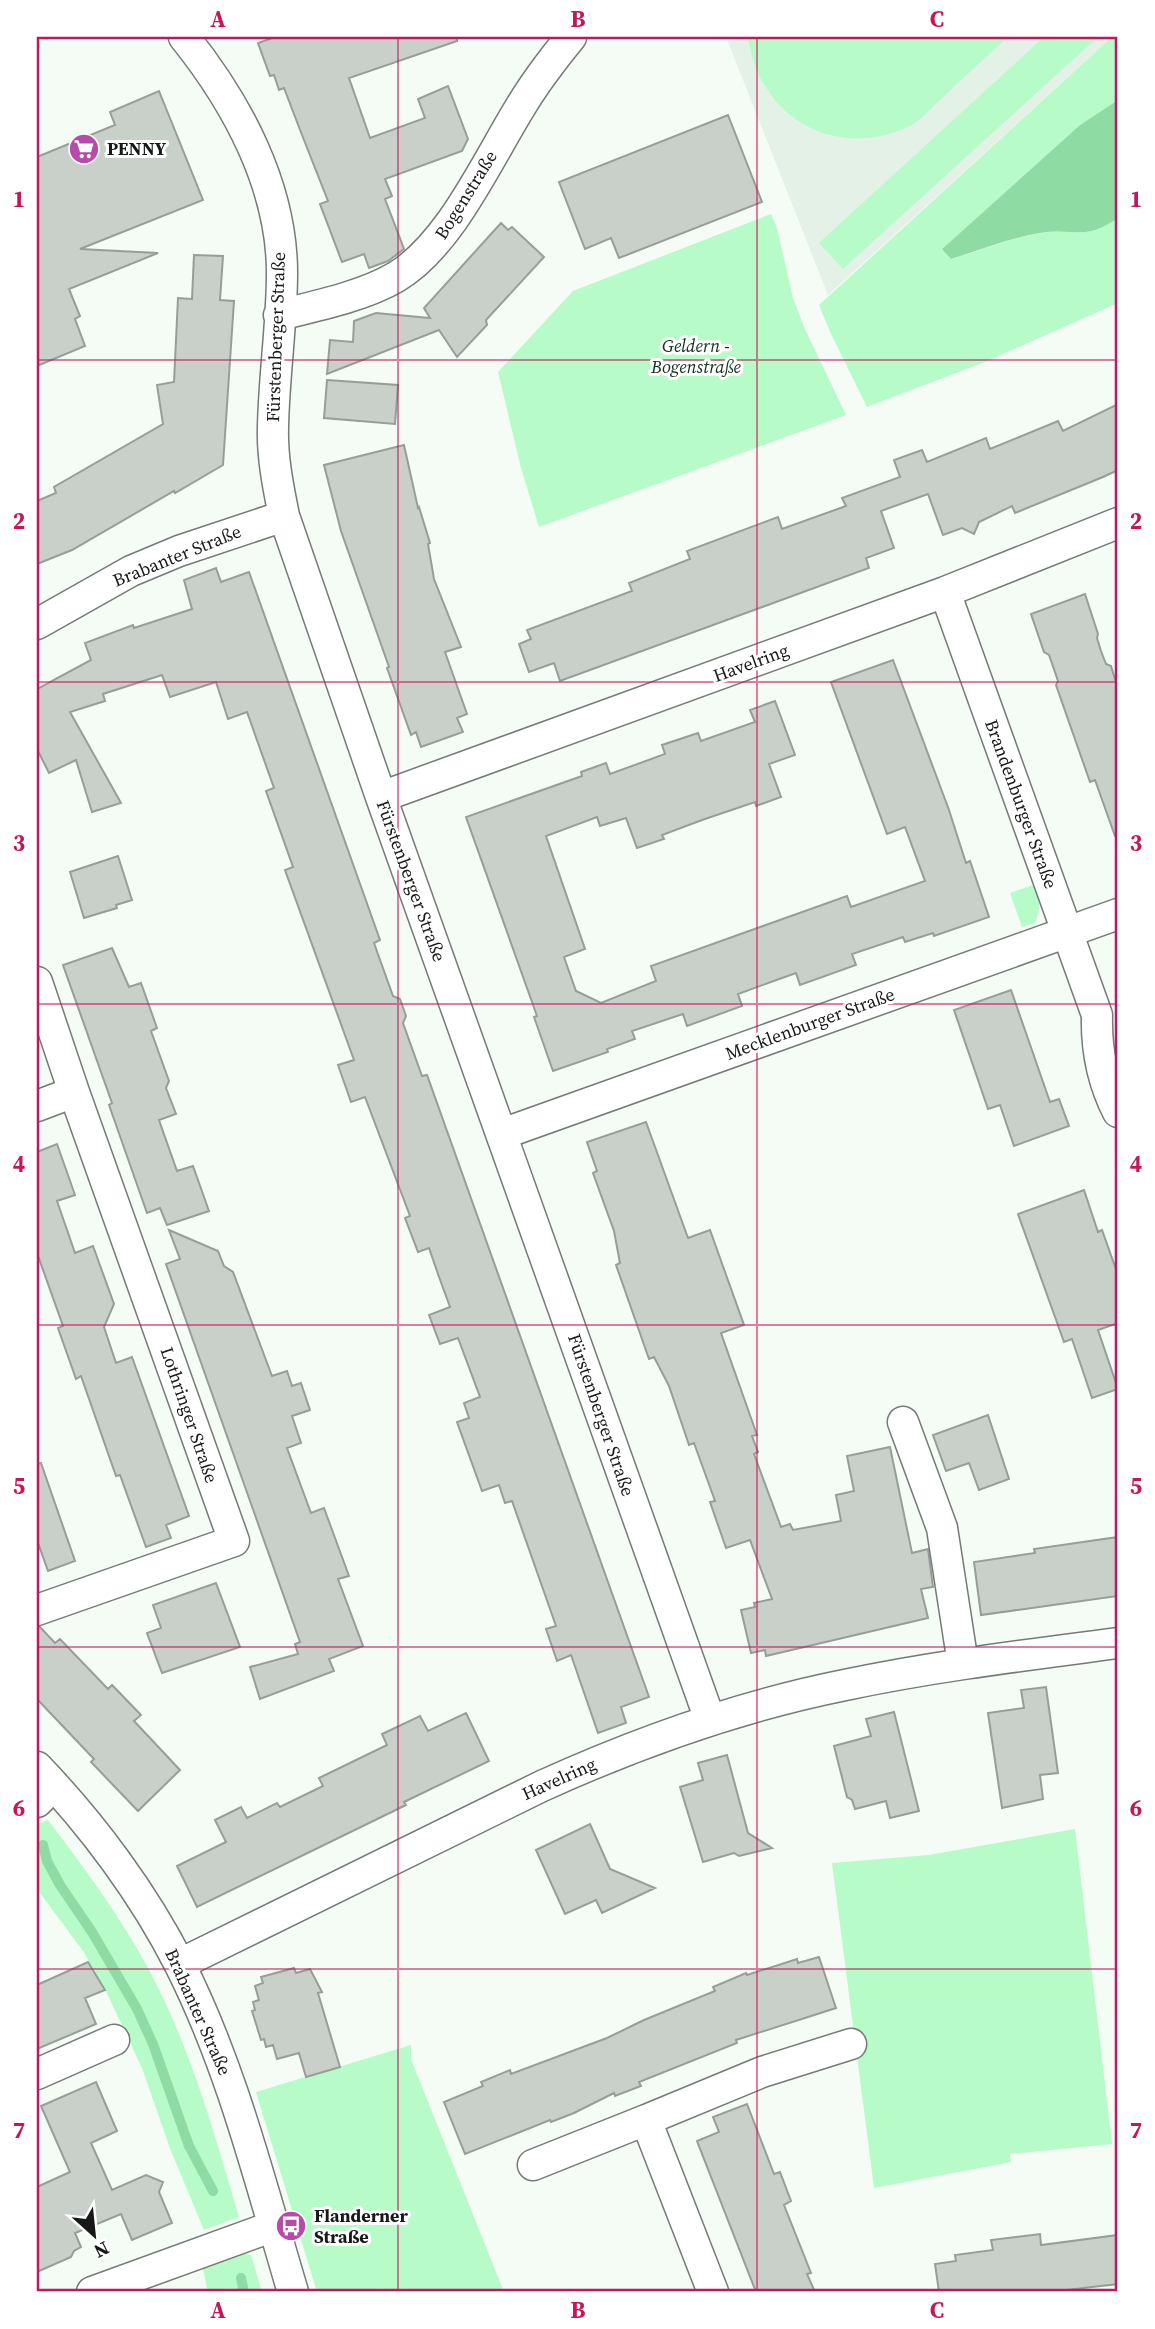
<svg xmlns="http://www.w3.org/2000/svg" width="1155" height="2329" viewBox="0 0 1155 2329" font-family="'Source Serif 4',serif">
  <rect width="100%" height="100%" fill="#f5fcf6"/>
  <path fill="#e3f1e6" d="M726,37H1112L828,295Z"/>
  <path fill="#b6fbc8" d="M748,37H1008C986,57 963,78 941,99C931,108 920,121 908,127C833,161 759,116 748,37Z
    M1044,37H1098L843,269L819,243Z
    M1112,37H1118V100L1080,125L942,249L952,259C981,250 1010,238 1041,233C1076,227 1083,242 1118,218V303L985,362L867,407L831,334L819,305Z
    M771,214L777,228L793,298L804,327L846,415L539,527L521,468L498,372L573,291Z
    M1036,884C1040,898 1041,909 1035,923L1022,927L1010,893Z
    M48,1820C84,1867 119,1915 147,1966C190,2045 214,2132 239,2217L204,2230L171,2151L142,2068L105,1989L83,1951L37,1889V1824Z
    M1075,1829L1112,2144L1010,2154L1011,2162L874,2188L832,1863L929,1855Z
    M411,2045V2059L504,2292H317L256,2092Z
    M241,2253L251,2255L262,2292H208L202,2265Z"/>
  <path fill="#8edca4" d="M1118,100V218C1083,242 1076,227 1040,233C1010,238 980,250 951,259L942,249L1080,125Z"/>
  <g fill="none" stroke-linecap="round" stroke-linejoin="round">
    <path stroke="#8edca4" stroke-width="10" d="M43,1845L47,1861L60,1885L92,1932L137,2009L153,2044L189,2146L213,2191
      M241,2278L244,2292"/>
  </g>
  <path fill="#c9d0ca" stroke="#979e98" stroke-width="2" d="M275,37H457V41L349,78L370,138L425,118L418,99L448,86L468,139L462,151L385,179L392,196L385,199L404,249L388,261L369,268L364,254L342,262L320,204L328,201L302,135L284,88L279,90L274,75L270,76L258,43Z
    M159,91L203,200L80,249L158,253L69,289L80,316L75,319L85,346L37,366V157L115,125L110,112Z
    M728,115L762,202L619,258L611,238L585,249L559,182Z
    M501,223L508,230L512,227L544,257L486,320L487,325L457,357L439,330L327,374L330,340L353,342L354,321L376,313L430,318L424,308Z
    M194,255L223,256L220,300L234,301L223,465L175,493L174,491L72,550L37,564V501L56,493L54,487L163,424L157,385L174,382L178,298L192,299Z
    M327,380L398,385L395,424L324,418Z
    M1118,404V470L1103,477L1015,513L1012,506L979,522L974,534L962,528L943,535L928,494L881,511L894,548L866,558L869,568L560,681L554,663L529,672L519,644L531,639L527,630L632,591L629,583L690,559L687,551L778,517L782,529L846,506L842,498L900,477L894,460L922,450L927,462L986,438L990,449L1058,421L1063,431Z
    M404,445L418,508L419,507L430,543L428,544L434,579L461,647L445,652L467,714L457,718L463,732L421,747L416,732L411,735L387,668L389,667L341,531L324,465Z
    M216,568L221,582L249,572L380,940L374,943L393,996L400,999L406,1016L403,1023L422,1076L427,1075L649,1697L621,1707L626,1723L598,1733L571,1655L557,1661L546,1629L556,1626L512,1501L505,1503L499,1485L482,1491L457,1422L469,1418L464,1403L480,1397L458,1338L440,1344L429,1315L450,1307L439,1277L429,1248L418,1252L405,1218L410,1216L365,1097L351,1102L338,1065L354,1060L285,870L293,867L266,791L274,788L247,712L228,719L216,682L170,697L162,675L103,694L105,701L70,712L121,803L92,812L76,760L49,773L37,749V689L91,660L85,643L133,625L134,628L192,609L184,580Z
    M1085,594L1098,634L1097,638L1101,651L1106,664L1111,666L1118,689V836H1115L1095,780L1090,782L1056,685L1058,681L1049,655L1044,652L1031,614Z
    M893,660L949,810L966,863L970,861L989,917L934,936L933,933L905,942L903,937L852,954L856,965L800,985L796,973L782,978L738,994L742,1006L687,1026L683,1014L632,1031L635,1039L607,1049L608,1052L553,1071L534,1017L537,1016L466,817L582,776L581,772L606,763L610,774L665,754L662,745L698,733L701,741L755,722L750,710L775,701L795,755L769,764L781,797L756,806L755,802L702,820L662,835L664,839L637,848L626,818L600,826L597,817L546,836L585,949L564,957L576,991L601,1003L656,981L651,966L847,896L851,907L925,881L905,827L887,834L831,682Z
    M118,856L132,900L116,905L117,908L84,918L70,872Z
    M112,948L129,987L141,983L157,1028L151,1031L169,1081L166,1088L176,1114L159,1120L177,1171L193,1166L209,1211L167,1225L160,1208L147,1213L109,1105L112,1103L63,965Z
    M1011,990L1050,1102L1059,1099L1069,1126L1014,1146L1000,1105L988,1109L954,1010Z
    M646,1122L688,1238L710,1230L744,1325L721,1333L757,1435L752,1436L758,1452L754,1454L781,1527L790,1524L793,1530L841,1521L836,1495L854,1491L847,1456L890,1447L912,1553L928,1549L933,1587L921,1589L928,1618L766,1656L765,1650L751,1653L741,1610L755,1607L754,1603L772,1599L750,1540L726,1548L710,1502L715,1501L694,1443L689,1445L669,1386L654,1357L649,1359L616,1265L620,1263L614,1231L593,1173L597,1171L587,1142Z
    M57,1144L75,1195L57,1201L75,1253L93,1246L114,1304L104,1327L116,1363L132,1357L189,1516L166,1525L171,1538L146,1547L120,1475L116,1476L81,1376L76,1379L58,1328L63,1326L37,1253V1152Z
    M1084,1190L1098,1232L1102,1230L1118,1275V1323L1098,1330L1118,1389L1092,1398L1072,1339L1064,1342L1018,1214Z
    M169,1230L218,1251L224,1266L233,1272L272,1376L287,1371L292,1386L301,1383L310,1410L292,1416L301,1443L287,1448L311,1513L324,1508L349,1576L338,1579L363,1646L329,1659L334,1671L260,1699L250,1667L298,1654L295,1644L300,1642L166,1264L180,1259Z
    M988,1415L1009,1479L979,1490L969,1463L946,1471L933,1435Z
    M41,1463L75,1561L48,1571L37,1540V1464Z
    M1118,1537V1596L981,1615L974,1562L1035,1553L1034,1549Z
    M216,1583L240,1647L162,1673L147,1633L161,1628L153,1605Z
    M37,1627H40L55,1643L60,1639L108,1689L112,1685L141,1715L134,1721L180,1770L138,1811L91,1762L94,1759L37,1699Z
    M1046,1687L1058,1773L1040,1775L1043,1799L1002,1808L988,1713L1024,1708L1021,1690Z
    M894,1712L919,1811L890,1818L886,1801L855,1809L852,1800L847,1797L834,1746L871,1736L866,1719Z
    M466,1713L489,1761L404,1802L406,1805L197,1907L177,1866L226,1842L215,1820L241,1807L247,1818L277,1803L280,1807L323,1786L319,1778L387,1745L382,1734L420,1716L428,1731Z
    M727,1755L748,1833L772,1848L739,1856L734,1853L703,1862L680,1787L703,1780L698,1763Z
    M590,1824L610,1869L655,1888L602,1913L596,1900L565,1914L536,1850Z
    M819,1957L836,2008L736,2040L737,2043L639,2082L641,2086L615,2096L614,2093L574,2113L551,2122L550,2120L465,2154L444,2102L483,2086L481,2082L510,2070L511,2074L607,2038L644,2020L715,1991L713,1987L746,1973L747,1975L797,1959L798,1963Z
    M88,1962L105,1990L85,1998L96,2024L37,2049V1985Z
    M294,1968L296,1973L310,1969L322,1992L318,1993L340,2067L306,2077L299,2053L277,2059L273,2045L266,2047L264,2039L261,2040L252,2011L255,2010L253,2002L259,2000L255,1986L263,1983L261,1977Z
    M96,2082L117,2131L91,2143L112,2190L146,2175L163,2182L159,2192L172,2223L132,2240L121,2214L75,2233L81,2247L74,2251L71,2257L37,2272V2187L70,2172L41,2106Z
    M747,2104L774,2174L780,2172L791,2201L784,2205L811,2273L807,2274L815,2292H756L697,2141L719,2132L713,2117Z
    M1040,2234L1041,2245L1118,2235V2284L1049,2292H939L935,2264L956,2261L955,2255L993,2250L991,2240Z"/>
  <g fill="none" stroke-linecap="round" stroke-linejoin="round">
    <g stroke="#747a75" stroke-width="33">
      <path id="minor" d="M184,37C237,103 282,186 282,273C282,324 274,375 273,427C272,457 278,486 284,516L381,797L710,1720
        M279,315C316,306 364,296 396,277C450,245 488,159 521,106C536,81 553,59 571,37
        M945,592L1097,1015C1096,1050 1102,1081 1118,1112
        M37,624L131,571L179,551L284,516
        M381,797L945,592L1118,523
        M37,982L74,1092
        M37,1106L74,1092L234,1541L37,1610
        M502,1134L1118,914
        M903,1422L942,1528L963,1664
        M37,1767C92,1824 144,1894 180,1965C232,2068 260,2182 293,2292
        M37,1802L54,1785
        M180,1964L542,1786C639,1742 740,1706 845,1685C935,1666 1027,1655 1118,1643
        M37,2074L114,2040
        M533,2165L646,2120
        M92,2292L274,2226
        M713,2292L646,2120L762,2072L851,2044"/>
    </g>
    <use href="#minor" stroke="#fff" stroke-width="30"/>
  </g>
  <path fill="none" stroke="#c2185b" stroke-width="2" stroke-opacity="0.55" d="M398,37V2292M757,37V2292M37,360H1118M37,682H1118M37,1004H1118M37,1325H1118M37,1647H1118M37,1969H1118"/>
  <defs>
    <g id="supermarket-disc" transform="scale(1.575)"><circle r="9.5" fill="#b64bab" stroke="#fff"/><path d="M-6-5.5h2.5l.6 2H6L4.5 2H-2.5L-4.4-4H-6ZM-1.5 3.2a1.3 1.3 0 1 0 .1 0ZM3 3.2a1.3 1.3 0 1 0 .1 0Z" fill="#fff"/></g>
    <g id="bus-disc" transform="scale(1.575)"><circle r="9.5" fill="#b64bab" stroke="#fff"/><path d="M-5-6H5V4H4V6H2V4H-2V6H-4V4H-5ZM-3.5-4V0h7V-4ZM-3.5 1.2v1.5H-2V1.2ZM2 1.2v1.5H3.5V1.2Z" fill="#fff"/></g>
  </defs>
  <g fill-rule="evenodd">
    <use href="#supermarket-disc" x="84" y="149"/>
    <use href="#bus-disc" x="291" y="2226"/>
  </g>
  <g text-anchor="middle" stroke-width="6" stroke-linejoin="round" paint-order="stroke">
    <g font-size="18" font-weight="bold" fill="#161917" stroke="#fff" text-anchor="start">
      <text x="107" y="155">PENNY</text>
      <text x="314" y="2222">Flanderner<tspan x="314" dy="21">Straße</tspan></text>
    </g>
    <g font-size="18" fill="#161917" stroke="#fff">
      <text transform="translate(466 195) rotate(-58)" y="6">Bogenstraße</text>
      <text transform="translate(276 337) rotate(-88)" y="6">Fürstenberger Straße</text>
      <text transform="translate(177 556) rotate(-22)" y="6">Brabanter Straße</text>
      <text transform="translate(751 663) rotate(-20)" y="6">Havelring</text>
      <text transform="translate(1021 804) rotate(70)" y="6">Brandenburger Straße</text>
      <text transform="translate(411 881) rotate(70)" y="6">Fürstenberger Straße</text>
      <text transform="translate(810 1024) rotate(-20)" y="6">Mecklenburger Straße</text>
      <text transform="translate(189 1415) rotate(71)" y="6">Lothringer Straße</text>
      <text transform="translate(601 1415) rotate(71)" y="6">Fürstenberger Straße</text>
      <text transform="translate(559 1779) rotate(-24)" y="6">Havelring</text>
      <text transform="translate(198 2012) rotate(66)" y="6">Brabanter Straße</text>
    </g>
    <g font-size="18" font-style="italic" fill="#11321c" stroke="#fff">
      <text x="696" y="352">Geldern -<tspan x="696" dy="21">Bogenstraße</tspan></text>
    </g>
  </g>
  <rect width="1155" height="2329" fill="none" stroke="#ffffff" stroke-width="77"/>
  <g transform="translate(94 2235) rotate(153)" stroke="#ffffff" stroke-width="5" paint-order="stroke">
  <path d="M0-5L12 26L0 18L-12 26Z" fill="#161917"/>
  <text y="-10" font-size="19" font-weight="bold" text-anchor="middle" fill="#161917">N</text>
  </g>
  <rect x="38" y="38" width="1078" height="2252" fill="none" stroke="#c2185b" stroke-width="2.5"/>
  <g font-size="23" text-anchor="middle" font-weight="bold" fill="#c2185b">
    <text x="218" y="27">A</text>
    <text x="578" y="27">B</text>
    <text x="937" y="27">C</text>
    <text x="19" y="207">1</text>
    <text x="1136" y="207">1</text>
    <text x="19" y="529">2</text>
    <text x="1136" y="529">2</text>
    <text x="19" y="851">3</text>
    <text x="1136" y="851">3</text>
    <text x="19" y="1172">4</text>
    <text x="1136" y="1172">4</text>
    <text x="19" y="1494">5</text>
    <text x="1136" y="1494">5</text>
    <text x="19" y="1816">6</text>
    <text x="1136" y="1816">6</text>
    <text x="19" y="2138">7</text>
    <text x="1136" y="2138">7</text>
    <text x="218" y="2318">A</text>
    <text x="578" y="2318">B</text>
    <text x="937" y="2318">C</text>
  </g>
</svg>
